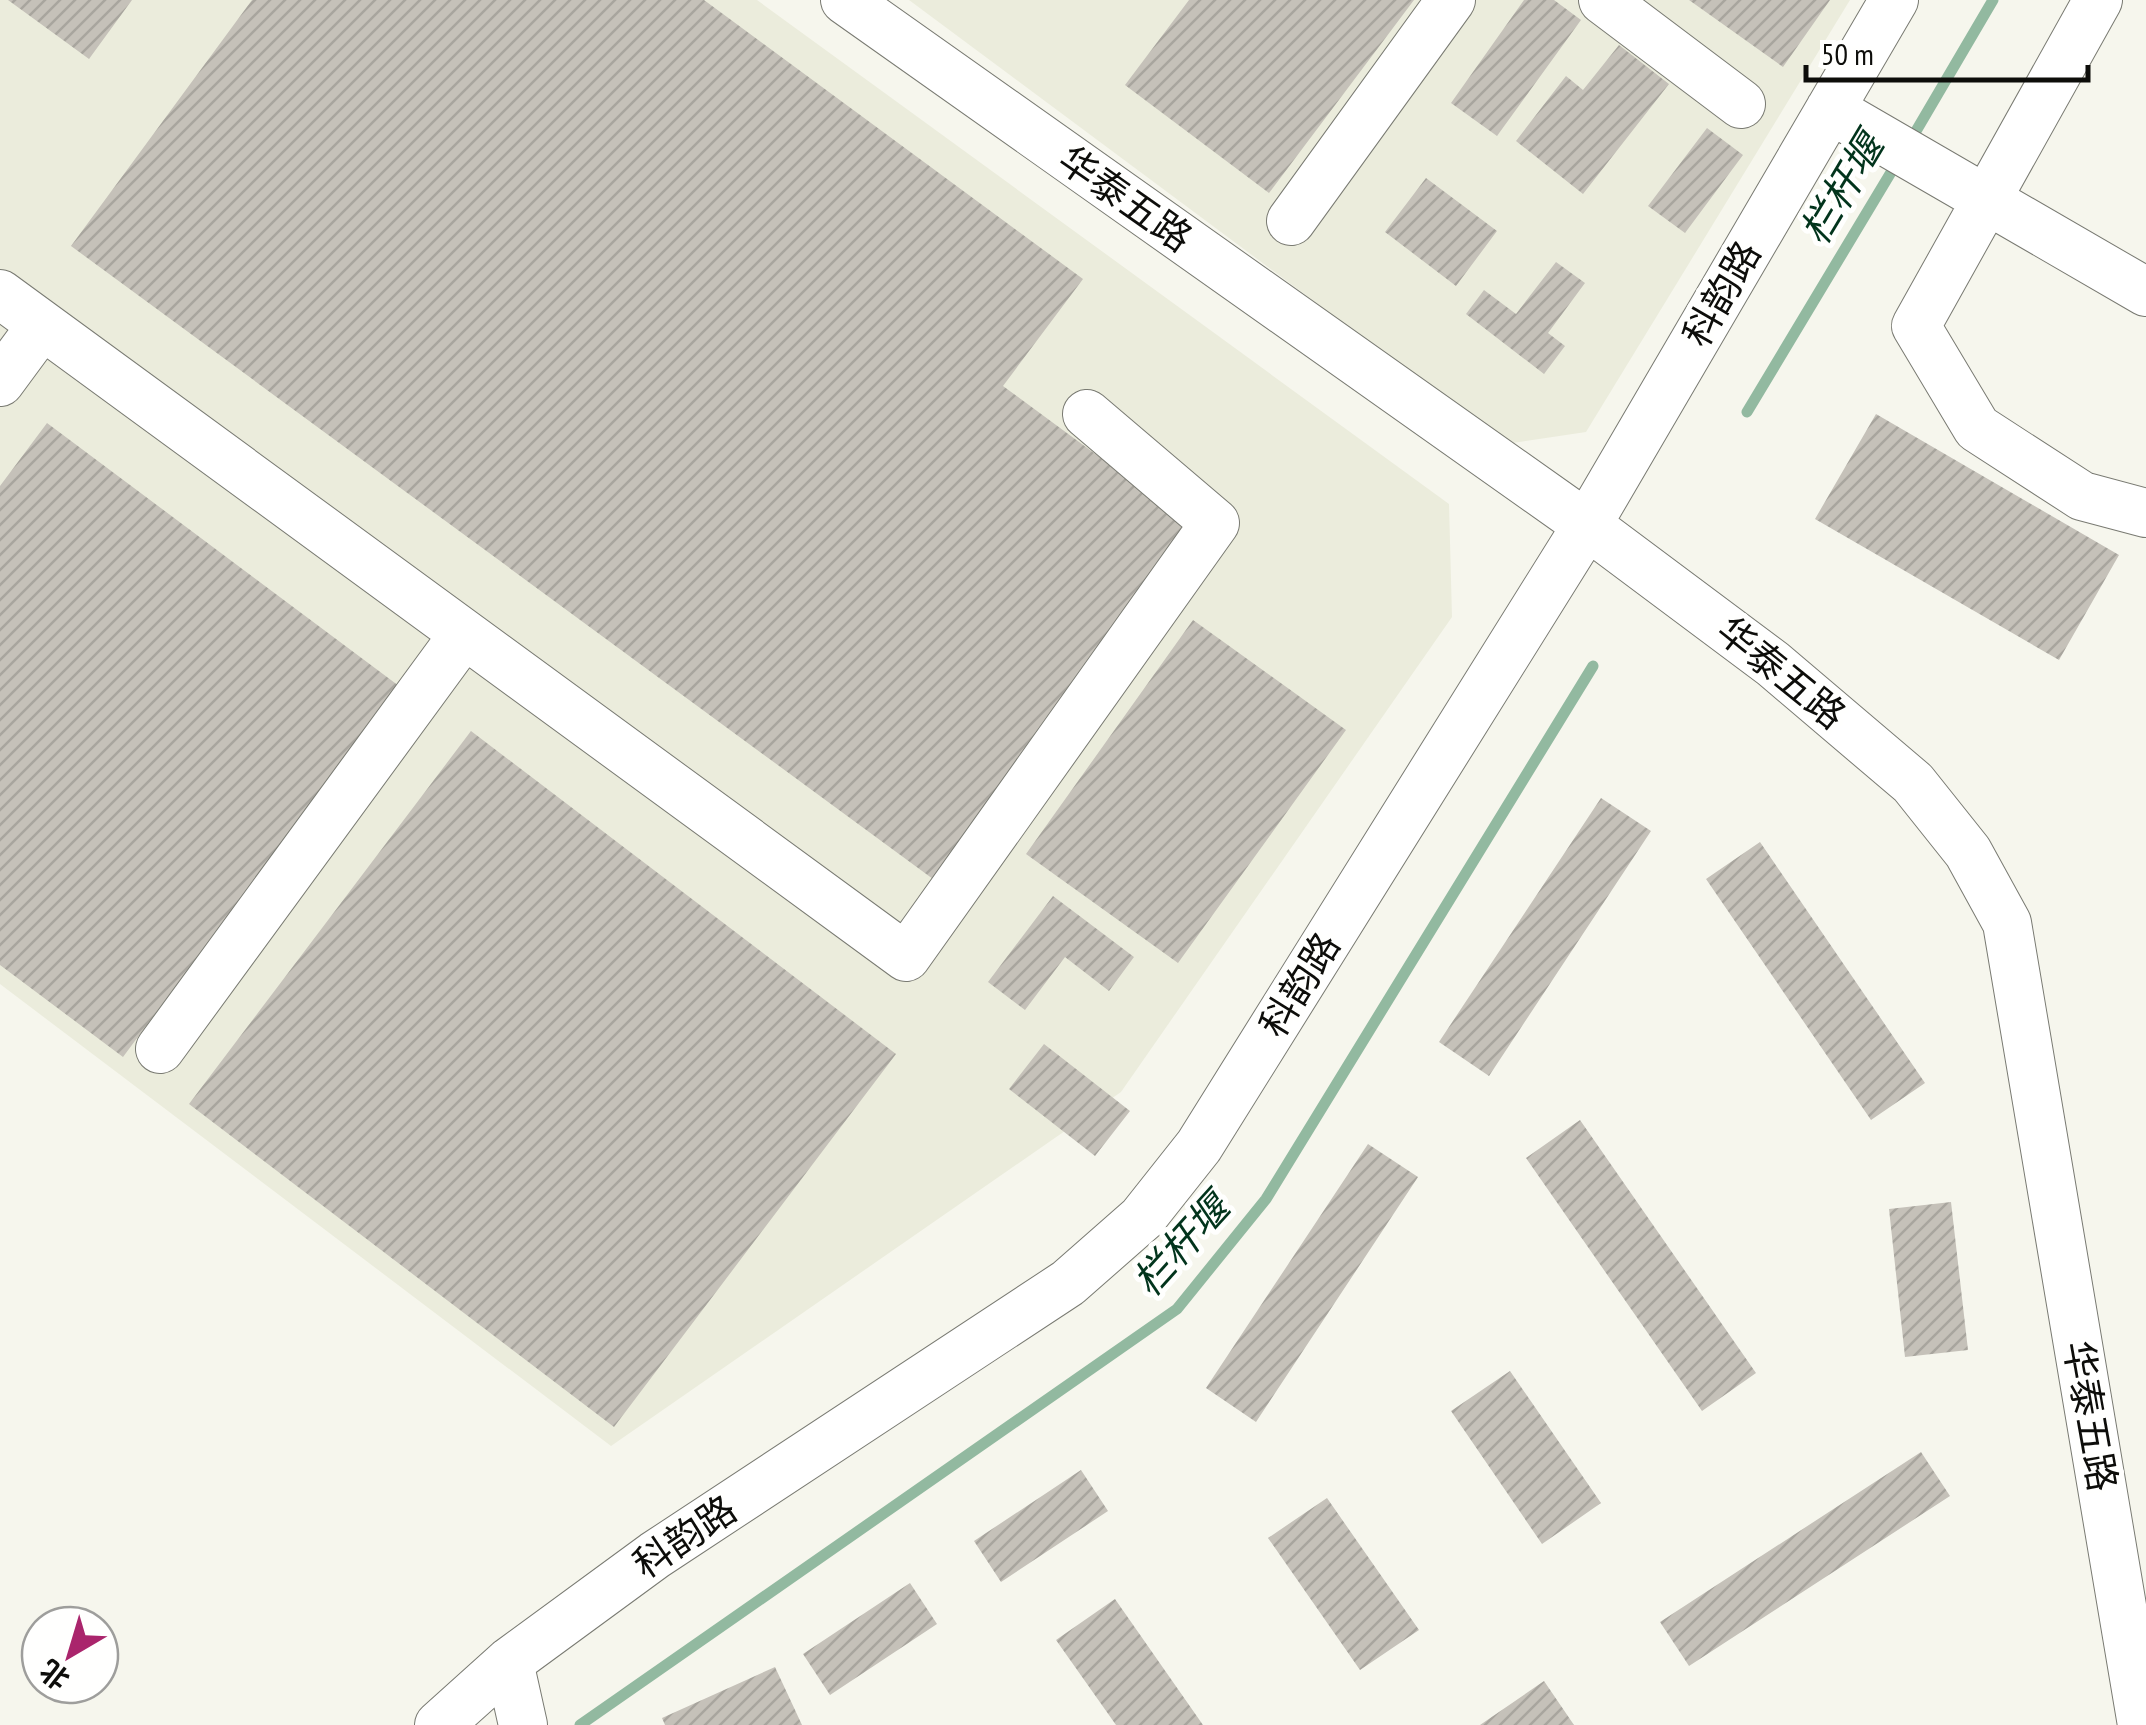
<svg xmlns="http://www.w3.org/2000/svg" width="2146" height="1725" viewBox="0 0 2146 1725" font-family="'PT Sans Narrow','Noto Sans SC',sans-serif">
  <defs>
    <pattern id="building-hatch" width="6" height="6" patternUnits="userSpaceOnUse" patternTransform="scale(2.5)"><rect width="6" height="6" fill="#c5c1b9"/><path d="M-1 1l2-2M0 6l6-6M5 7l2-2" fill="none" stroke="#a8a59e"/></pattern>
  </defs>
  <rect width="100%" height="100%" fill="#f6f6ed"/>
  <path fill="#ebecdc" d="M0,0H757L1449,504L1452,617L1121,1092L611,1446L0,984Z
    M909,0H1850L1586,432L1506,444Z"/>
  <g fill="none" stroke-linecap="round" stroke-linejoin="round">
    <path stroke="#92b9a0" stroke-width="11" d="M1909,143L1993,0
      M1747,412L1899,159
      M580,1725L1177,1309L1266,1199L1593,666"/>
  </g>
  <path fill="url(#building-hatch)" d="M8,0H132L89,59Z
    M252,0H704L1083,279L1003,386L1193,526L933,879L71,246Z
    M1189,0H1414L1269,193L1125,85Z
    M1524,0H1554L1581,20L1497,136L1451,103Z
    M1689,0H1830L1783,67Z
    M1619,45L1669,84L1583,194L1516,141L1566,76L1583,90Z
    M1707,128L1743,155L1685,233L1648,206Z
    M1426,178L1497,231L1456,286L1385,232Z
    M1556,262L1585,283L1548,333L1565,346L1544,374L1466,314L1484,290L1516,314Z
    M1876,414L2119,555L2059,660L1815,519Z
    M47,423L399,686L123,1057L0,965V486Z
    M1193,620L1346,730L1178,963L1026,854Z
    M471,731L896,1054L614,1427L189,1104Z
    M1601,798L1651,831L1489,1076L1439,1042Z
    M1760,842L1925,1083L1871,1120L1706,879Z
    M1053,896L1134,957L1109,991L1065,957L1025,1010L988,982Z
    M1044,1044L1130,1111L1095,1156L1009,1089Z
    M1580,1120L1756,1373L1702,1411L1526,1158Z
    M1368,1144L1418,1177L1256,1422L1206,1388Z
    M1951,1202L1968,1350L1905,1357L1889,1209Z
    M1510,1371L1601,1503L1542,1544L1451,1411Z
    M1921,1452L1950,1496L1689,1666L1660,1622Z
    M1081,1470L1108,1511L1001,1582L974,1541Z
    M1327,1498L1419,1630L1360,1670L1268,1538Z
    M910,1583L937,1624L830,1695L803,1654Z
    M1115,1599L1203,1725H1116L1056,1640Z
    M775,1667L802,1725H665L662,1718Z
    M1544,1681L1574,1725H1480Z"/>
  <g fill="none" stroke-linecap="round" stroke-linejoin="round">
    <g stroke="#797a72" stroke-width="50">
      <path id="minor" d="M845,0L1587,525L1773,664L1913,783L1968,852L2007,923L2142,1725
        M1603,0L1741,104
        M2098,0L1916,326L1977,428L2082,496L2146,513
        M1830,109L2146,292
        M1291,221L1451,0
        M0,294L906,957L1215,523L1087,414
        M0,382L42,325
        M160,1049L464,634
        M509,1662L523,1725
        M439,1725L509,1662L655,1555L1068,1283L1142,1218L1199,1146L1587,525L1894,0"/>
    </g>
    <use href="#minor" stroke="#fff" stroke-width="48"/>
  </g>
  <g text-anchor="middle" stroke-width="10" stroke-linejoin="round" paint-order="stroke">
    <g font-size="38" fill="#0d0d0a" stroke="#fffffe">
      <text transform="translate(1125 199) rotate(35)" y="13">华泰五路</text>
      <text transform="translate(1722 294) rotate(-60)" y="13">科韵路</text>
      <text transform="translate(1781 673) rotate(39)" y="13">华泰五路</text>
      <text transform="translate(1300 985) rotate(-58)" y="13">科韵路</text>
      <text transform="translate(2090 1416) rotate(80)" y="13">华泰五路</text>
      <text transform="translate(685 1537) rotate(-34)" y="13">科韵路</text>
    </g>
    <g font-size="40" font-style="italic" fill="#02341c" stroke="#fffffe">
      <text transform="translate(1842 189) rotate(-59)" y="14">栏杆堰</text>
      <text transform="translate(1181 1245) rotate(-48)" y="14">栏杆堰</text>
    </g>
  </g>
  <g transform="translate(70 1655) rotate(218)"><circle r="48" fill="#fffffe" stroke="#9e9e9c" stroke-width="2.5"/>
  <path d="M0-8L18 38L0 25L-18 38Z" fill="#aa256c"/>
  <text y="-15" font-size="28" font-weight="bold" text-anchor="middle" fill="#0d0d0a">北</text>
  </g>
  <path d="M1806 65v15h282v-15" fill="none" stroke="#0d0d0a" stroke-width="5"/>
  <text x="1821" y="65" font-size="30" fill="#0d0d0a" stroke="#fffffe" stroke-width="8" paint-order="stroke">50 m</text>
</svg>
